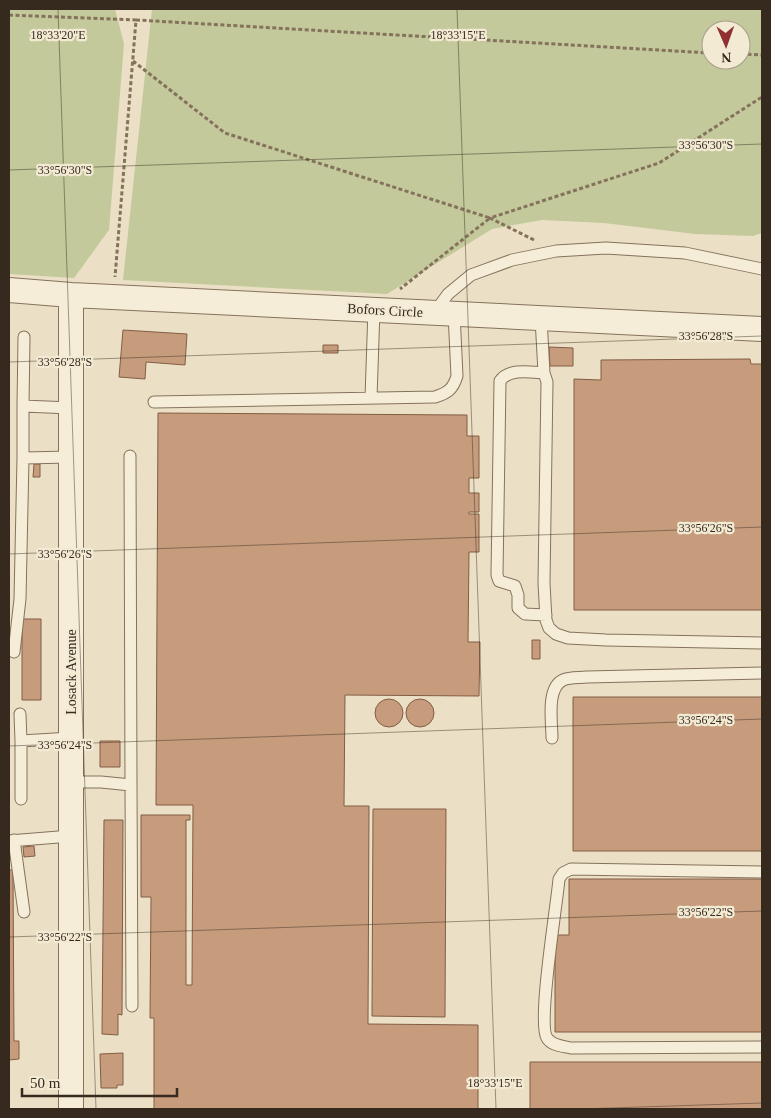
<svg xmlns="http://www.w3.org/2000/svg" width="771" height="1118" viewBox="0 0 771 1118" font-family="'Times New Roman',serif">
  <rect width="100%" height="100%" fill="#ebe0c5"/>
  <path fill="#c3c99a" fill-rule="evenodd" d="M9,9H115L124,44L109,230L74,278L9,274Z
    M152,9H762V233L753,236L695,234L604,223L542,220L492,229L387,294L123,280ZM711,30H741V60H711Z"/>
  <path fill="#c79c7d" stroke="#825d44" d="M123,330L187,334L185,365L146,362L145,379L119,377Z
    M323,345H338V353H323Z
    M549,347L573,348V366H550Z
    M750,359L751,364H762V610H574V379L601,380V360Z
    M158,413L467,415V436H479V478H469V493H479V512H469V514H479V552H469L468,642H480L479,696L345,695L344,806H369L368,1024L478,1025V1109H154V1018H150L151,897H141V815H190V820H186V985H192L193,805H156Z
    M34,464H40V477H33Z
    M22,619H41V700H22Z
    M532,640H540V659H532Z
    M573,697H762V851H573Z
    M375 713a14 14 0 1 1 28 0a14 14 0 1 1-28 0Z
    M406 713a14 14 0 1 1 28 0a14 14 0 1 1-28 0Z
    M100,741H120V767H100Z
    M373,809H446L445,1017L372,1016Z
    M104,820H123L122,1015L118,1014V1035L102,1034Z
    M34,846L35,856L24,857L23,847Z
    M9,870H13L14,1041H19V1059L9,1060Z
    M569,879H762V1032H555V935H569Z
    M123,1053V1085H117V1088H101L100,1054Z
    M530,1062H762V1109H530Z"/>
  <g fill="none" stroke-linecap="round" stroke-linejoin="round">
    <g stroke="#85725c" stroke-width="13">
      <path id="lane" d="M435,312L448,294L471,275L512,260L556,251L606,248L685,253L762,269
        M541,318L544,373
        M371,398L374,309
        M154,402L435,397C448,393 453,389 457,376L454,313
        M23,406L24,337
        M130,456L131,785
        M71,457L23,458V406L71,408
        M546,615L525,614L518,608V595L515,586L499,581L497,575L500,381C509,368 530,372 544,373L547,382L544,583L546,620L549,628L556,634L568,638L606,640L762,643
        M14,652L20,599L23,458
        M20,714L21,741
        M552,738C552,722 546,688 563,680C570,677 580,678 587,677L762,673
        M71,782H101L131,785L132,1006
        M21,799V741L71,738
        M14,840L24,912
        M9,841L71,836
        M762,872L571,869L563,873L559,879C557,904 537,1023 547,1038C552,1046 563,1046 571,1048L762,1047"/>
    </g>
    <g stroke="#85725c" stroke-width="26">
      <path id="street" d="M9,290L71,295L762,329
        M71,1109V295"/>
    </g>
    <path stroke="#85725c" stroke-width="3" stroke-dasharray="4 2.5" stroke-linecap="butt" d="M9,15L136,20L115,277
      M136,20L711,53
      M741,54L762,55
      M133,61L225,133L490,218L400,289
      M534,240L490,218L659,163L762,97"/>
    <use href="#lane" stroke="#f6edd8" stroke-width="11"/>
    <use href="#street" stroke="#f6edd8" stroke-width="24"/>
  </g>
  <path fill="none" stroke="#362a1f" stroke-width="1" stroke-opacity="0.45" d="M58,9L96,1109M457,9L496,1109M9,170L762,144M9,362L762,336M9,554L762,527M9,746L762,719M9,937L762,911M580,1109L762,1103"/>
  <g text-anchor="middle" stroke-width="4.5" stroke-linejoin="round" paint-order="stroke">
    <g font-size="14" fill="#362a1f" stroke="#f3ead4">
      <text transform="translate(385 310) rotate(3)" y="5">Bofors Circle</text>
      <text transform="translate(71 672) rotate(-90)" y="5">Losack Avenue</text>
    </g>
  </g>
  <g font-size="12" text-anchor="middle" fill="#362a1f" stroke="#f3ead4" stroke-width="4.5" stroke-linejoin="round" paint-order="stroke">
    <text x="58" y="39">18°33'20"E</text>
    <text x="458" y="39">18°33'15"E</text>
    <text x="706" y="149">33°56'30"S</text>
    <text x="65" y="174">33°56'30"S</text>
    <text x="706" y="340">33°56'28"S</text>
    <text x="65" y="366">33°56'28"S</text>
    <text x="706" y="532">33°56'26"S</text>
    <text x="65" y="558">33°56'26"S</text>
    <text x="706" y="724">33°56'24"S</text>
    <text x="65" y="749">33°56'24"S</text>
    <text x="706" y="916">33°56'22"S</text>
    <text x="65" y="941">33°56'22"S</text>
    <text x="495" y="1087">18°33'15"E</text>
  </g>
  <rect width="771" height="1118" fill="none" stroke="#362a1f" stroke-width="20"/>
  <g transform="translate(726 45) rotate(178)"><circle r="24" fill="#f3ead4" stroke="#a79d8c"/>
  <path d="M0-4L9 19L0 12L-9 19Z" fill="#903031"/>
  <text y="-8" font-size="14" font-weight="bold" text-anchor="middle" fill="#362a1f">N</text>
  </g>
  <path d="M22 1088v8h155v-8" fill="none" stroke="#362a1f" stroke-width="2.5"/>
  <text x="30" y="1088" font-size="15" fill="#362a1f" stroke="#f3ead4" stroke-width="4" paint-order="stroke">50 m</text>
</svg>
